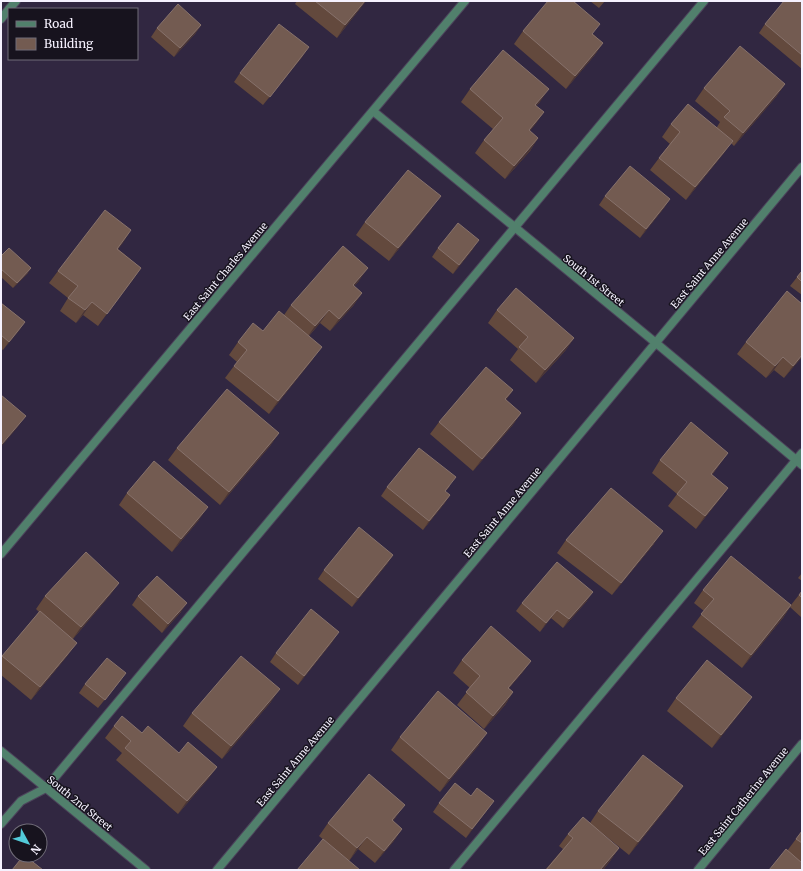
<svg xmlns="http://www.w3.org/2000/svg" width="803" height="871" viewBox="0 0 803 871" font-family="Merriweather,serif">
  <rect width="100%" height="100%" fill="#312741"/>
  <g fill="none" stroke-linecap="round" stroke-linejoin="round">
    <g stroke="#4c435b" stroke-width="10">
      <path id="lane" d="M46,788L704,1
        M454,870L802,453"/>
    </g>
    <g stroke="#4c435b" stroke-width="10">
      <path id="street" d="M9,9L16,1
        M1,19L9,9
        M373,111L656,343L802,465
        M1,554L465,1
        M1,751L146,870
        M1,824L21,801L46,788
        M217,870L802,167
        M698,870L802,744"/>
    </g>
    <use href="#lane" stroke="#51806c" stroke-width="8"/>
    <use href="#street" stroke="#51806c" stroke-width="8"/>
  </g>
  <path fill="#63493d" d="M297,1H366L337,38L295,4Z
    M590,1H605L599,8Z
    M802,1V69L759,33L765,24Z
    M201,25L195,34L174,57L151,37L157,28Z
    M523,31L593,34L603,43L594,56L566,89L514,44Z
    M303,56L263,105L234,82L240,73Z
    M785,84L776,97L734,146L731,143L724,153L686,200L650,170L659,158L670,144L662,137L671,124L717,127L720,122L695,101L704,88Z
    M470,89L540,102L536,106L544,112L530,131L538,138L530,151L505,179L475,153L484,140L493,129L461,102Z
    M605,196L670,199L664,208L640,238L599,205Z
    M432,208L389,261L356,235L365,222Z
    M131,230L118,249L141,268L98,326L83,315L76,323L60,311L68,298L49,283L58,271Z
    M438,248L473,249L453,274L432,257Z
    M1,256L28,273L13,288L1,277Z
    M802,271V295L790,286Z
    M359,281L354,286L362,293L353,306L330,331L320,323L309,336L313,359L269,414L225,378L237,362L229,355L238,342L263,331L284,315L291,305Z
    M1,303L25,322L3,350L1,349Z
    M497,310L574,338L565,351L536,383L510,360L518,349L488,323Z
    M746,342L802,357L784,378L774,370L766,378L737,354Z
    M513,390L506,400L521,413L512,426L473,471L430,434L439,422Z
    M279,433L270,446L220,505L168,460L177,448Z
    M728,453L712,475L728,488L719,500L696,529L668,506L677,494L652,473L660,460Z
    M450,486L445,492L450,495L444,504L423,530L381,496L387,487Z
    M127,493L199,520L172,552L119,505Z
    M566,540L654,544L612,595L557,553Z
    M393,555L387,564L352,607L318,579L324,570Z
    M802,573V581L798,578Z
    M119,583L110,595L73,639L68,655L31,700L1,675V658L39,612L36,609L45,596Z
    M703,590L791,605L802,591V618L790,607L783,618L742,668L692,627L704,611L694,603Z
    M138,596L181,612L162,633L132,605Z
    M587,601L563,628L551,618L540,632L516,611L522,603Z
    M333,641L298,685L270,662L276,653Z
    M462,660L531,661L522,673L509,688L513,692L505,705L484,729L457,705L470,688L453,673Z
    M126,673L120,681L98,708L79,693L85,684Z
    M752,697L743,709L712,748L667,711L676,698Z
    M271,702L222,759L183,726L192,713Z
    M114,726L142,733L179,753L217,767L208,779L178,814L116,760L122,753L105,738Z
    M400,737L479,745L440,792L391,750Z
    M683,786L674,799L629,855L597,829L619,848L610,861L603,870H545L563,849L559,846L568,834L590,823L598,811Z
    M439,803L488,809L466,838L433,812Z
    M396,817L393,821L402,829L393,842L375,863L358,849L349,861L319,836L328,823Z
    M802,831V870L787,851Z"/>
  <path fill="#483436" d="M365,1H366L337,38L345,25Z
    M201,25L195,34L174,57L180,48Z
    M603,43L594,56L566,89L575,76Z
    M309,47L303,56L263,105L270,97Z
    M785,84L776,97L734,146L743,133Z
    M549,89L540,102L526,117L535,105Z
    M544,112L535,125L520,142L529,130Z
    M538,138L530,151L505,179L514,166Z
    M733,141L724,153L686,200L695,187Z
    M441,196L432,208L389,261L398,248Z
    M670,199L664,208L640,238L646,229Z
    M131,230L123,243L108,262L117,249Z
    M479,240L473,249L453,274L459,265Z
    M31,268L28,273L13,288L17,283Z
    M141,268L133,280L98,326L107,314Z
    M368,268L359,281L344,298L353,285Z
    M362,293L353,306L330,331L339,319Z
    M92,302L83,315L76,323L85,310Z
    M329,310L320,323L306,339L315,326Z
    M25,322L19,331L3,350L9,342Z
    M574,338L565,351L536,383L545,370Z
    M322,347L313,359L269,414L278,401Z
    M802,355V357L784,378L793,366Z
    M783,357L774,370L766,378L775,366Z
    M513,390L504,403L505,399Z
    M521,413L512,426L473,471L482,459Z
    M26,416L17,428L1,447V445Z
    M279,433L270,446L220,505L229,492Z
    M728,453L719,465L702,487L711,474Z
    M728,488L719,500L696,529L705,516Z
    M450,495L444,504L423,530L429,521Z
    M208,507L199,520L172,552L181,539Z
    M663,531L654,544L612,595L621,583Z
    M393,555L387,564L352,607L358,598Z
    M119,583L110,595L72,640L81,627Z
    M593,592L587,601L563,628L569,619Z
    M187,603L181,612L162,633L168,624Z
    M791,605L783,618L742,668L751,655Z
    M557,610L551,618L540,632L546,623Z
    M339,632L333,641L298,685L304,676Z
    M77,643L68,655L31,700L40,687Z
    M531,661L522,673L499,700L508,688Z
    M280,689L271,702L222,759L231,746Z
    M513,692L505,705L484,729L493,716Z
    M752,697L743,709L712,748L721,735Z
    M487,733L479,745L440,792L449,779Z
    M217,767L208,779L178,814L187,801Z
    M683,786L674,799L629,855L638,842Z
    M494,801L488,809L466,838L472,829Z
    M405,805L396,817L383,833L392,820Z
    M402,829L393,842L375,863L384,851Z
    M367,837L349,861L357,848Z
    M619,848L610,861L603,870H600Z"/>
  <path fill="#735b51" stroke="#87726c" d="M315,1H365L345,25Z
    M548,1H573L600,24L592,34L603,43L575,76L523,31Z
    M784,1H802V55L765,24Z
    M178,4L201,25L180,48L157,28Z
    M279,24L309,47L270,97L240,73Z
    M740,46L785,84L743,133L724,117L730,111L704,88Z
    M503,50L549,89L535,105L544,112L529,130L538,138L514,166L484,140L503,118L470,89Z
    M688,104L733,141L695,187L659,158L680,132L671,124Z
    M630,166L670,199L646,229L605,196Z
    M408,170L441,196L398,248L365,222Z
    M105,210L131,230L117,249L141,268L107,314L92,302L85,310L68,298L78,286L58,271Z
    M458,223L479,240L459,265L438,248Z
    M343,246L368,268L353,285L362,293L339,319L329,310L315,326L291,305Z
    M9,248L31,268L17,283L1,269V256Z
    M802,271V282L797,277Z
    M516,288L574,338L545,370L519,347L528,337L497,310Z
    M787,291L802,304V334L801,335H802V355L793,366L783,357L775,366L746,342Z
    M1,303L25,322L9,342L1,335Z
    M279,311L322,347L278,401L234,366L247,350L238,342L253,323L263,331Z
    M486,367L513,390L505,399L521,413L482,459L439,422Z
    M227,389L279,433L229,492L177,448Z
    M1,395L26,416L1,445Z
    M691,422L728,453L711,474L728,488L705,516L677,494L687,482L660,460Z
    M419,448L456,477L445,491L450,495L429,521L387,487Z
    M154,461L208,507L181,539L127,493Z
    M611,488L663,531L621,583L566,540Z
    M359,527L393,555L358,598L324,570Z
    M86,552L119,583L81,627L45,596Z
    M731,556L791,605L751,655L701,614L714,599L703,590Z
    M557,562L593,592L569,619L557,610L546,623L522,603Z
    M157,576L187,603L168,624L138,596Z
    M802,591V598L799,595Z
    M311,609L339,632L304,676L276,653Z
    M40,611L77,643L40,687L2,656Z
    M491,626L531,661L508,688L513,692L493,716L466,692L480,676L462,660Z
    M241,656L280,689L231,746L192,713Z
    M107,658L126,673L105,700L85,684Z
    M707,660L752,697L721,735L676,698Z
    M438,691L487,733L449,779L400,737Z
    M122,716L142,733L148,726L179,753L188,742L217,767L187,801L125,748L131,741L114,726Z
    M643,755L683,786L638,842L598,811Z
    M369,774L405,805L392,820L402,829L384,851L367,837L357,848L328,823Z
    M455,783L471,796L477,788L494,801L472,829L439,803Z
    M583,817L619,848L600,870H546L573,838L568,834Z
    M802,831V843L796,839Z
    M323,839L360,870H297Z
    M786,849L802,863V870H769Z
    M24,855L43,870H12Z"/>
  <g text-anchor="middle" stroke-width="3" stroke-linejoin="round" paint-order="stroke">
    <g font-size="10" fill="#f5f1fe" stroke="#17131e">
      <text transform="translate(709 263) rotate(-50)" y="4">East Saint Anne Avenue</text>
      <text transform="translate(225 271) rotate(-50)" y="4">East Saint Charles Avenue</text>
      <text transform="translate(594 280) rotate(39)" y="4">South 1st Street</text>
      <text transform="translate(502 512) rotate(-50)" y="4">East Saint Anne Avenue</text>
      <text transform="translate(295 761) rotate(-50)" y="4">East Saint Anne Avenue</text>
      <text transform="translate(743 801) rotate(-51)" y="4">East Saint Catherine Avenue</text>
      <text transform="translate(80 803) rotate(39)" y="4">South 2nd Street</text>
    </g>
  </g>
  <rect width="803" height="871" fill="none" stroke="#f5f1fe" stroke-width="4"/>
  <rect x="8" y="8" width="130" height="52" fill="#17131e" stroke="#706c78"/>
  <rect x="16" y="21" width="20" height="6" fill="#51806c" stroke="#706c78"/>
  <text x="44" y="28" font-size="12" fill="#f5f1fe">Road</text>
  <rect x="16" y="38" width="20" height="12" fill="#735b51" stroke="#706c78"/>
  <text x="44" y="48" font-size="12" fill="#f5f1fe">Building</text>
  <g transform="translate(28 843) rotate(130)"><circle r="19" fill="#17131e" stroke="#706c78"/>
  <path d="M0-3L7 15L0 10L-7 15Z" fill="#53cbda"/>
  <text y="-6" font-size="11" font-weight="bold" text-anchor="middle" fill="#f5f1fe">N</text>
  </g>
</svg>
